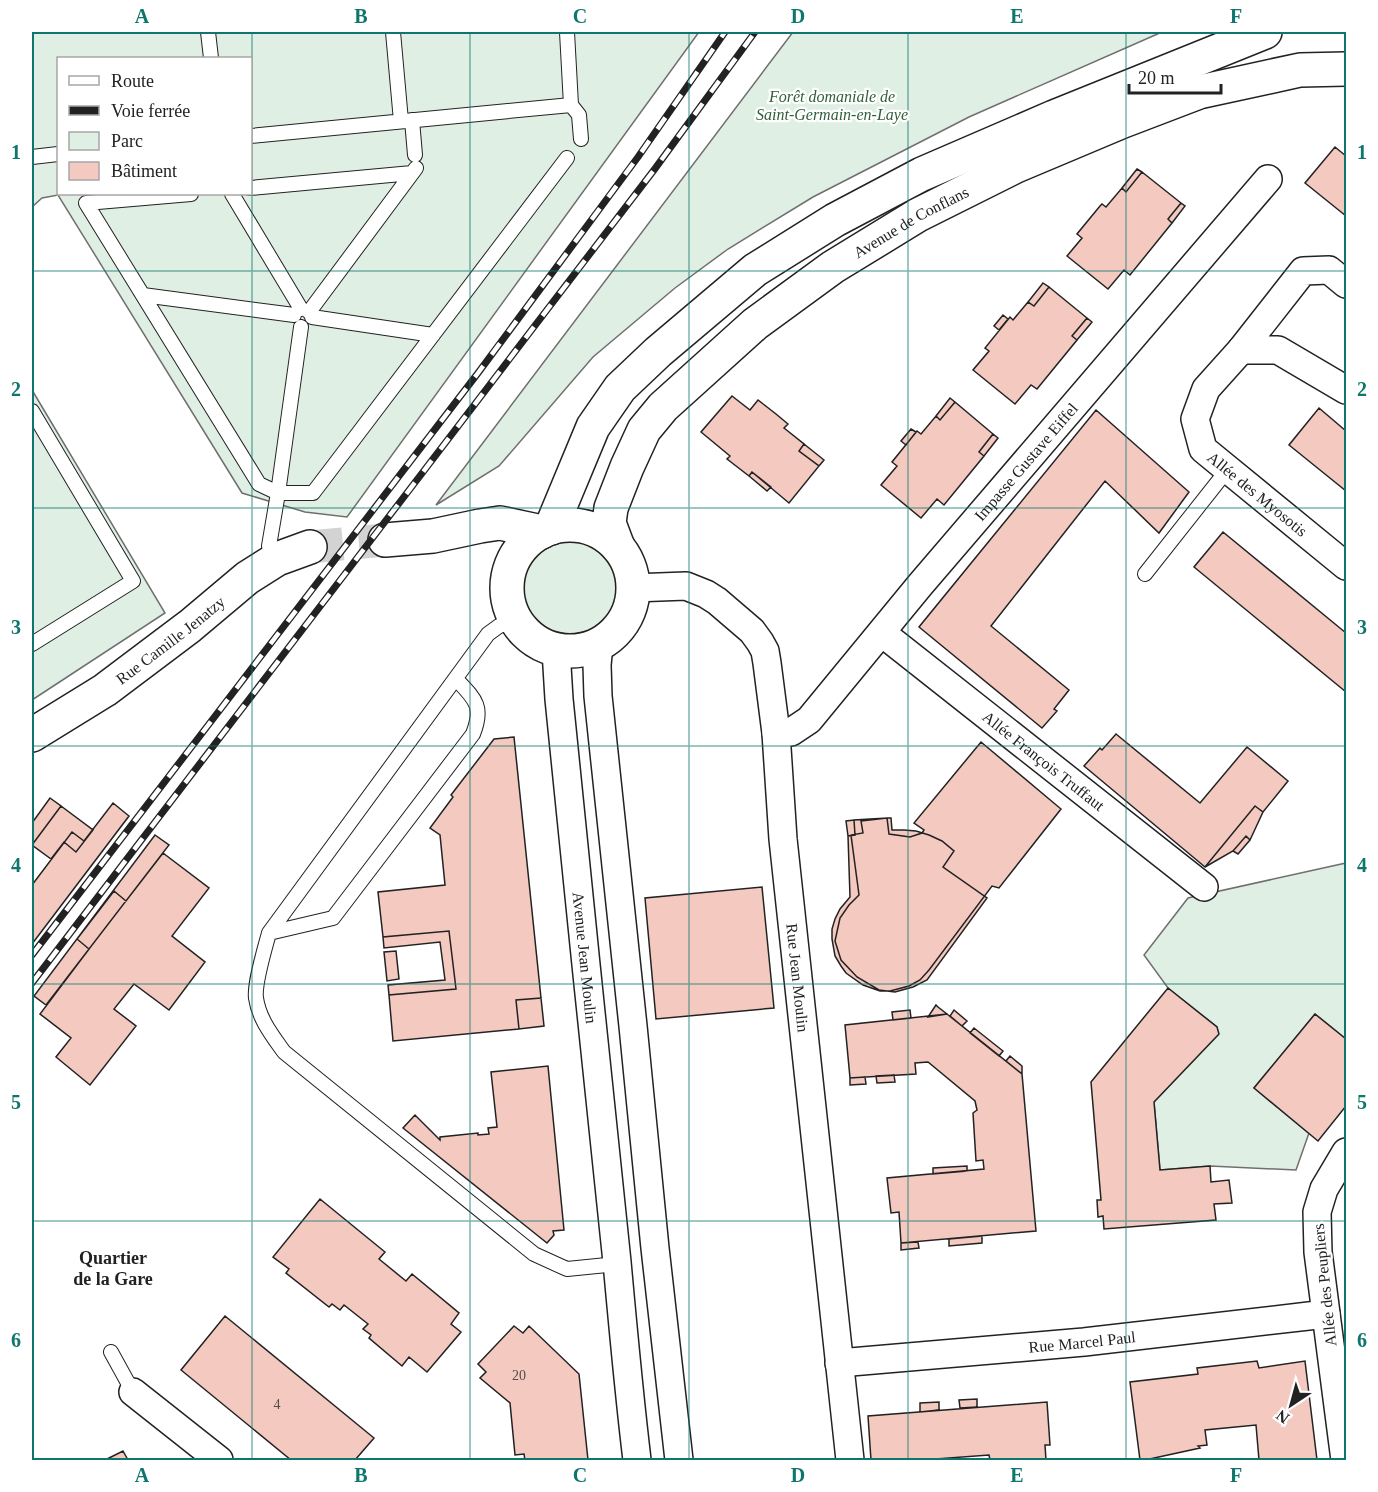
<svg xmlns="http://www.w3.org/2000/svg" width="1378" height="1492" viewBox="0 0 1378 1492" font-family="Georgia,serif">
  <rect width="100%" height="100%" fill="#fff"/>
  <path fill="#e0efe3" stroke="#6f6f6f" stroke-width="1.5" fill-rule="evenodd" d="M32,32H699L347,517L305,512L242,493L58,195L42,198L32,207ZM58,58H250V194H58Z
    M793,32H1162L969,117L813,197L728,249L675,288L593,357L499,466L436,505Z
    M32,390L165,613L32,700Z
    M523 587a47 47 0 1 1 94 0a47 47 0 1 1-94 0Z
    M1346,863V1039L1315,1014L1254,1088L1309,1133L1296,1170L1210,1166L1160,1170L1154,1102L1218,1034L1217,1027L1168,988L1144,955L1188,898Z"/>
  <path fill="#f3c9c0" stroke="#222" stroke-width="1.5" d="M1335,147L1346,156V216L1305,183Z
    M1137,169L1142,172L1126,192L1122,188Z
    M1142,172L1181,203L1168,219L1172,223L1130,275L1124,270L1108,289L1067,256L1082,238L1077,234L1100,206L1102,204L1106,207L1122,188L1126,192Z
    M1181,203L1185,206L1172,223L1168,219Z
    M1043,283L1049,287L1034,306L1028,302Z
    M1049,287L1087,318L1072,336L1077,340L1037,389L1031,385L1015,404L973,370L989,351L985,348L1010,317L1013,320L1028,302L1034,306Z
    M1003,315L1008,319L999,330L994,326Z
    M1087,318L1092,322L1077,340L1072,336Z
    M732,396L750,410L758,400L776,414L788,424L784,428L804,444L799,451L819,466L789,503L752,472L749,476L727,459L730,456L701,432Z
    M950,398L955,402L940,420L936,416Z
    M955,402L993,434L979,452L984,456L944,505L937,499L921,518L881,485L897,466L892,462L917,431L921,434L936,416L940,420Z
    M1319,408L1346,431V491L1289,445Z
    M1096,410L1189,492L1159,533L1105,481L991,626L1069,690L1054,709L1057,711L1042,728L919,627Z
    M911,429L916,432L906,445L901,441Z
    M993,434L998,438L984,456L979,452Z
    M804,444L824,460L819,466L799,451Z
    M752,472L771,487L767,491L749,476Z
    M1223,532L1346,633V692L1194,567Z
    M1116,734L1200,803L1247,747L1288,781L1263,812L1255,806L1205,867L1084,766L1100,748L1102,750Z
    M514,737L541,998L516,1000L519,1029L393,1041L389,995L456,989L449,931L383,937L378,892L445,885L440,835L430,828L453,797L451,795L494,739Z
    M981,742L1061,809L999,888L992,886L929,970L920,980L909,986L890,991H880L863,985L846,973L841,966L835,956L832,939V929L835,919L840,909L850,897L848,836L855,835L854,820L887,818L889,834L910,837L922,833L924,830L914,823Z
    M50,798L61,806L32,845V823Z
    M113,803L129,816L32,944V885L72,832L84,841Z
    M61,806L93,830L76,852L64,842L51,859L32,845Z
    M1255,806L1263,812L1250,840L1246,836L1233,851L1205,867Z
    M887,818H891L892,830H904L916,831L929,835L942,841L954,851L943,867L987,898L927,980L913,987L895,992L879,990L857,977L841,960L835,941L840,918L849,905L859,895L851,835L863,833L861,821Z
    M854,820L855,835L848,836L846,821Z
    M155,835L169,845L46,1005L34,996Z
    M1246,836L1250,840L1238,854L1233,851Z
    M163,853L209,888L172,936L205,962L169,1010L134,984L114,1009L136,1026L90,1085L56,1057L71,1038L40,1014L89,949L77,939L114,891L126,901Z
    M762,887L774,1008L656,1019L645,898Z
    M449,931L456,989L389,995L388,985L445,980L440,942L384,948L383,937Z
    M396,951L399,979L387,981L384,952Z
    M1168,988L1217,1027L1219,1034L1154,1102L1160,1170L1210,1166L1211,1182L1229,1180L1232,1203L1214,1204L1216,1220L1104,1229L1103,1216L1098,1217L1097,1200H1101L1091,1082Z
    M541,998L544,1026L519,1029L516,1000Z
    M936,1005L938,1007L947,1014L928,1017Z
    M910,1010L911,1018L893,1020L892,1012Z
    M954,1010L967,1021L962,1026L950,1016Z
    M947,1014L1022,1074L1036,1231L901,1243L899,1212L891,1213L887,1178L984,1169L983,1160L976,1161L973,1113L977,1110L975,1101L928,1062L915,1063L916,1074L850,1078L845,1025Z
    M1315,1014L1346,1039V1106L1318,1141L1254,1088Z
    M974,1028L1003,1051L999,1056L970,1033Z
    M1010,1056L1022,1066V1074L1006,1061Z
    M548,1066L564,1230L553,1231L554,1235L547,1243L403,1128L415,1115L440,1140V1137L478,1133V1135L489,1134L488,1128L497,1127L491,1072Z
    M894,1075L895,1082L877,1083L876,1076Z
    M865,1077L866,1084L850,1085V1078Z
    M967,1166V1171L933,1174V1168Z
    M320,1199L385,1252L379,1259L406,1281L412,1274L459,1313L451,1324L461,1332L427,1372L409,1357L402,1366L369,1338L371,1335L363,1329L368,1324L344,1305L340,1310L332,1304L329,1307L286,1273L289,1269L273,1257Z
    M982,1236V1243L949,1246V1239Z
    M918,1242L919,1248L901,1250V1243Z
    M225,1316L374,1438L355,1460H291L181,1370Z
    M514,1326L523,1333L529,1326L579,1374L588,1460H525L524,1454L515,1455L510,1403L480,1378L486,1372L478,1364Z
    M1257,1361L1259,1368L1305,1361L1317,1460H1259L1256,1425L1205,1430L1207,1445L1198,1446L1200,1448L1145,1460H1140L1130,1382L1198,1374L1197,1368Z
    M977,1399V1407L960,1408L959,1400Z
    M939,1402V1410L920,1412V1403Z
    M1047,1402L1050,1445H1045L1046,1460H990L989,1455L922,1460H871L868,1416Z
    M123,1451L128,1460H105Z"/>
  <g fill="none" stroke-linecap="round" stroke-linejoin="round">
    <path stroke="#d3d3d3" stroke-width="33" stroke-dasharray="33 16" stroke-linecap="butt" d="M310,547L385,540"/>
    <g stroke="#222" stroke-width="16">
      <path id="service" d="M208,32L211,58
        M393,32L401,121
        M571,105L579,115L581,139
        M412,120L415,155
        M250,136L571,105L567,32
        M32,157L58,154
        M250,188L412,173
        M191,194L86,203L259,484L278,493H313L567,158
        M232,194L301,309
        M143,295L294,315
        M309,312L416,168
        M312,317L433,335
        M32,411L133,581L32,644
        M269,546L278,493L301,327
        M1145,574L1228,469
        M515,621L499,626L488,634L269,933C265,948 254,984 256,998C259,1019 272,1035 284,1052L534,1254L567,1269L617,1264
        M269,933L333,918L473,734C484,706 475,699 456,679
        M111,1352L133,1392"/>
    </g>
    <g stroke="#222" stroke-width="30">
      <g id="minor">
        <path d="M1346,284L1329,270L1303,271L1241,350H1278L1346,390"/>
        <path id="s1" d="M1241,350L1206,389L1195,419L1203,449L1346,566"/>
        <path id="s2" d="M633,588L686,586L706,594L717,601L752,631L760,642L765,651L767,663L776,733L783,839L850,1460"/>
        <path id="s3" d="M882,633L1204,887"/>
        <path d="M599,645L597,665L598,696L633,1026L655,1248L679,1460"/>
        <path id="s4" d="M556,650L559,699C578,887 597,1074 617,1262C623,1328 629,1394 637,1460"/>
        <path id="s5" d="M776,733L791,732L809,720L920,585L1268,179"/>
        <path id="s6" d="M839,1363L1084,1342L1326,1314"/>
        <path d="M133,1392L219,1460"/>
        <path d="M1345,1460L1318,1252L1317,1212L1324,1189L1346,1152"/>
      </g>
    </g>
    <g stroke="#222" stroke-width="36">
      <g id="tertiary">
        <circle cx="570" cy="588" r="63"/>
        <path d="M551,528L593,427L620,388L658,352L755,270L835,220L922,174L1054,117L1265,32"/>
        <path d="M385,540L433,536L480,526L500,523L542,532"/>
        <path id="s7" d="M618,547L609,523L611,508L627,467L644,430L663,407L755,324L833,267L918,215L1016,166L1123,121L1199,92L1300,70L1346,69"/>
        <path id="s8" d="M32,735L105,690L190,626L247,578L277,559L310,547"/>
      </g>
    </g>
    <use href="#service" stroke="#fff" stroke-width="14"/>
    <use href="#minor" stroke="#fff" stroke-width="27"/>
    <use href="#tertiary" stroke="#fff" stroke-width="33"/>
    <g stroke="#222" stroke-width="7">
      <path id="rail" d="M32,955L478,373L638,157L725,32
        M32,983L654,170L755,32"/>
    </g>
    <use href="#rail" stroke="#fff" stroke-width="4.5" stroke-dasharray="14" stroke-linecap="butt"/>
  </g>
  <path fill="none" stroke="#0f766e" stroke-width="1.5" stroke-opacity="0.55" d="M252,32V1460M470,32V1460M689,32V1460M908,32V1460M1126,32V1460M32,271H1346M32,508H1346M32,746H1346M32,984H1346M32,1221H1346"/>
  <g text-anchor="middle" stroke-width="4.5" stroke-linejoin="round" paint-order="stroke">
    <g font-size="14" fill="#564c4a">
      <text x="519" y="1380">20</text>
      <text x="277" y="1409">4</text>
    </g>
    <g font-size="16" font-style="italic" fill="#2f5e38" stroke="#fff">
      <text x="832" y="102">Forêt domaniale de<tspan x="832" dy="18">Saint-Germain-en-Laye</tspan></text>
    </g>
    <g font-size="16" fill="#222" stroke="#fff">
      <text dy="6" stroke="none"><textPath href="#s7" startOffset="466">Avenue de Conflans</textPath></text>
      <text dy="6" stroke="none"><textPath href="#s5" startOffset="374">Impasse Gustave Eiffel</textPath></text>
      <text dy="6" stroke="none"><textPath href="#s1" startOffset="186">Allée des Myosotis</textPath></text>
      <text dy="6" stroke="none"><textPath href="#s8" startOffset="168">Rue Camille Jenatzy</textPath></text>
      <text dy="6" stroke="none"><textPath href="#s3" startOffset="206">Allée François Truffaut</textPath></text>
      <text dy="6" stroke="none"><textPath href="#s4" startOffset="309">Avenue Jean Moulin</textPath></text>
      <text dy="6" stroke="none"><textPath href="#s2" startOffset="486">Rue Jean Moulin</textPath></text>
      <text transform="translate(1324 1285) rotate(-96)" y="6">Allée des Peupliers</text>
      <text dy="6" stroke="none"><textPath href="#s6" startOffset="244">Rue Marcel Paul</textPath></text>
    </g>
    <g font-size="18" font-weight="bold" fill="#222" stroke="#fff">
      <text x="113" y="1264">Quartier<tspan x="113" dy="21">de la Gare</tspan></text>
    </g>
  </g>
  <rect width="1378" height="1492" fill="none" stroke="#ffffff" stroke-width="66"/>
  <rect x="57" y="57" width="195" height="138" fill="#ffffff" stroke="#a7a7a7" stroke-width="1.5"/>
  <rect x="69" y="76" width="30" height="9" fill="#ffffff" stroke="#a7a7a7" stroke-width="1.5"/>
  <text x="111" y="87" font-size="18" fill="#222222">Route</text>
  <rect x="69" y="106" width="30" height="9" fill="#222222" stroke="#a7a7a7" stroke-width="1.5"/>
  <text x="111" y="117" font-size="18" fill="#222222">Voie ferrée</text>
  <rect x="69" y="132" width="30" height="18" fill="#e0efe3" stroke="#a7a7a7" stroke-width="1.5"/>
  <text x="111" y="147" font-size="18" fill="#222222">Parc</text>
  <rect x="69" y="162" width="30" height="18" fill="#f3c9c0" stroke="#a7a7a7" stroke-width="1.5"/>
  <text x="111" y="177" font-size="18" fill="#222222">Bâtiment</text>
  <g transform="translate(1291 1405) rotate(216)" stroke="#ffffff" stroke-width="4.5" paint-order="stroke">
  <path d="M0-4.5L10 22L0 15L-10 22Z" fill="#222222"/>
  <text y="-9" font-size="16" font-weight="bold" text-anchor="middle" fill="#222222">N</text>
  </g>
  <path d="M1129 84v9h92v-9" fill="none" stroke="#222222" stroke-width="3"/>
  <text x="1138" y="84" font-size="18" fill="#222222" stroke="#ffffff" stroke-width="4.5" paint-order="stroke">20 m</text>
  <rect x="33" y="33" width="1312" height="1426" fill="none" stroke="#0f766e" stroke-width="2"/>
  <g font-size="20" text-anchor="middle" font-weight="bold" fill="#0f766e">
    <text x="142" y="23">A</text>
    <text x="361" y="23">B</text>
    <text x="580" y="23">C</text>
    <text x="798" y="23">D</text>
    <text x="1017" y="23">E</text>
    <text x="1236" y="23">F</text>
    <text x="16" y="159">1</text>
    <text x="1362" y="159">1</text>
    <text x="16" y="396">2</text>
    <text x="1362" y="396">2</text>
    <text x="16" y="634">3</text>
    <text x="1362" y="634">3</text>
    <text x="16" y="872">4</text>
    <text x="1362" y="872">4</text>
    <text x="16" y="1109">5</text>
    <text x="1362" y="1109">5</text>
    <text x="16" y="1347">6</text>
    <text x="1362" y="1347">6</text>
    <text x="142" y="1482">A</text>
    <text x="361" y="1482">B</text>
    <text x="580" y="1482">C</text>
    <text x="798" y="1482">D</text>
    <text x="1017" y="1482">E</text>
    <text x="1236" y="1482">F</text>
  </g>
</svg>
